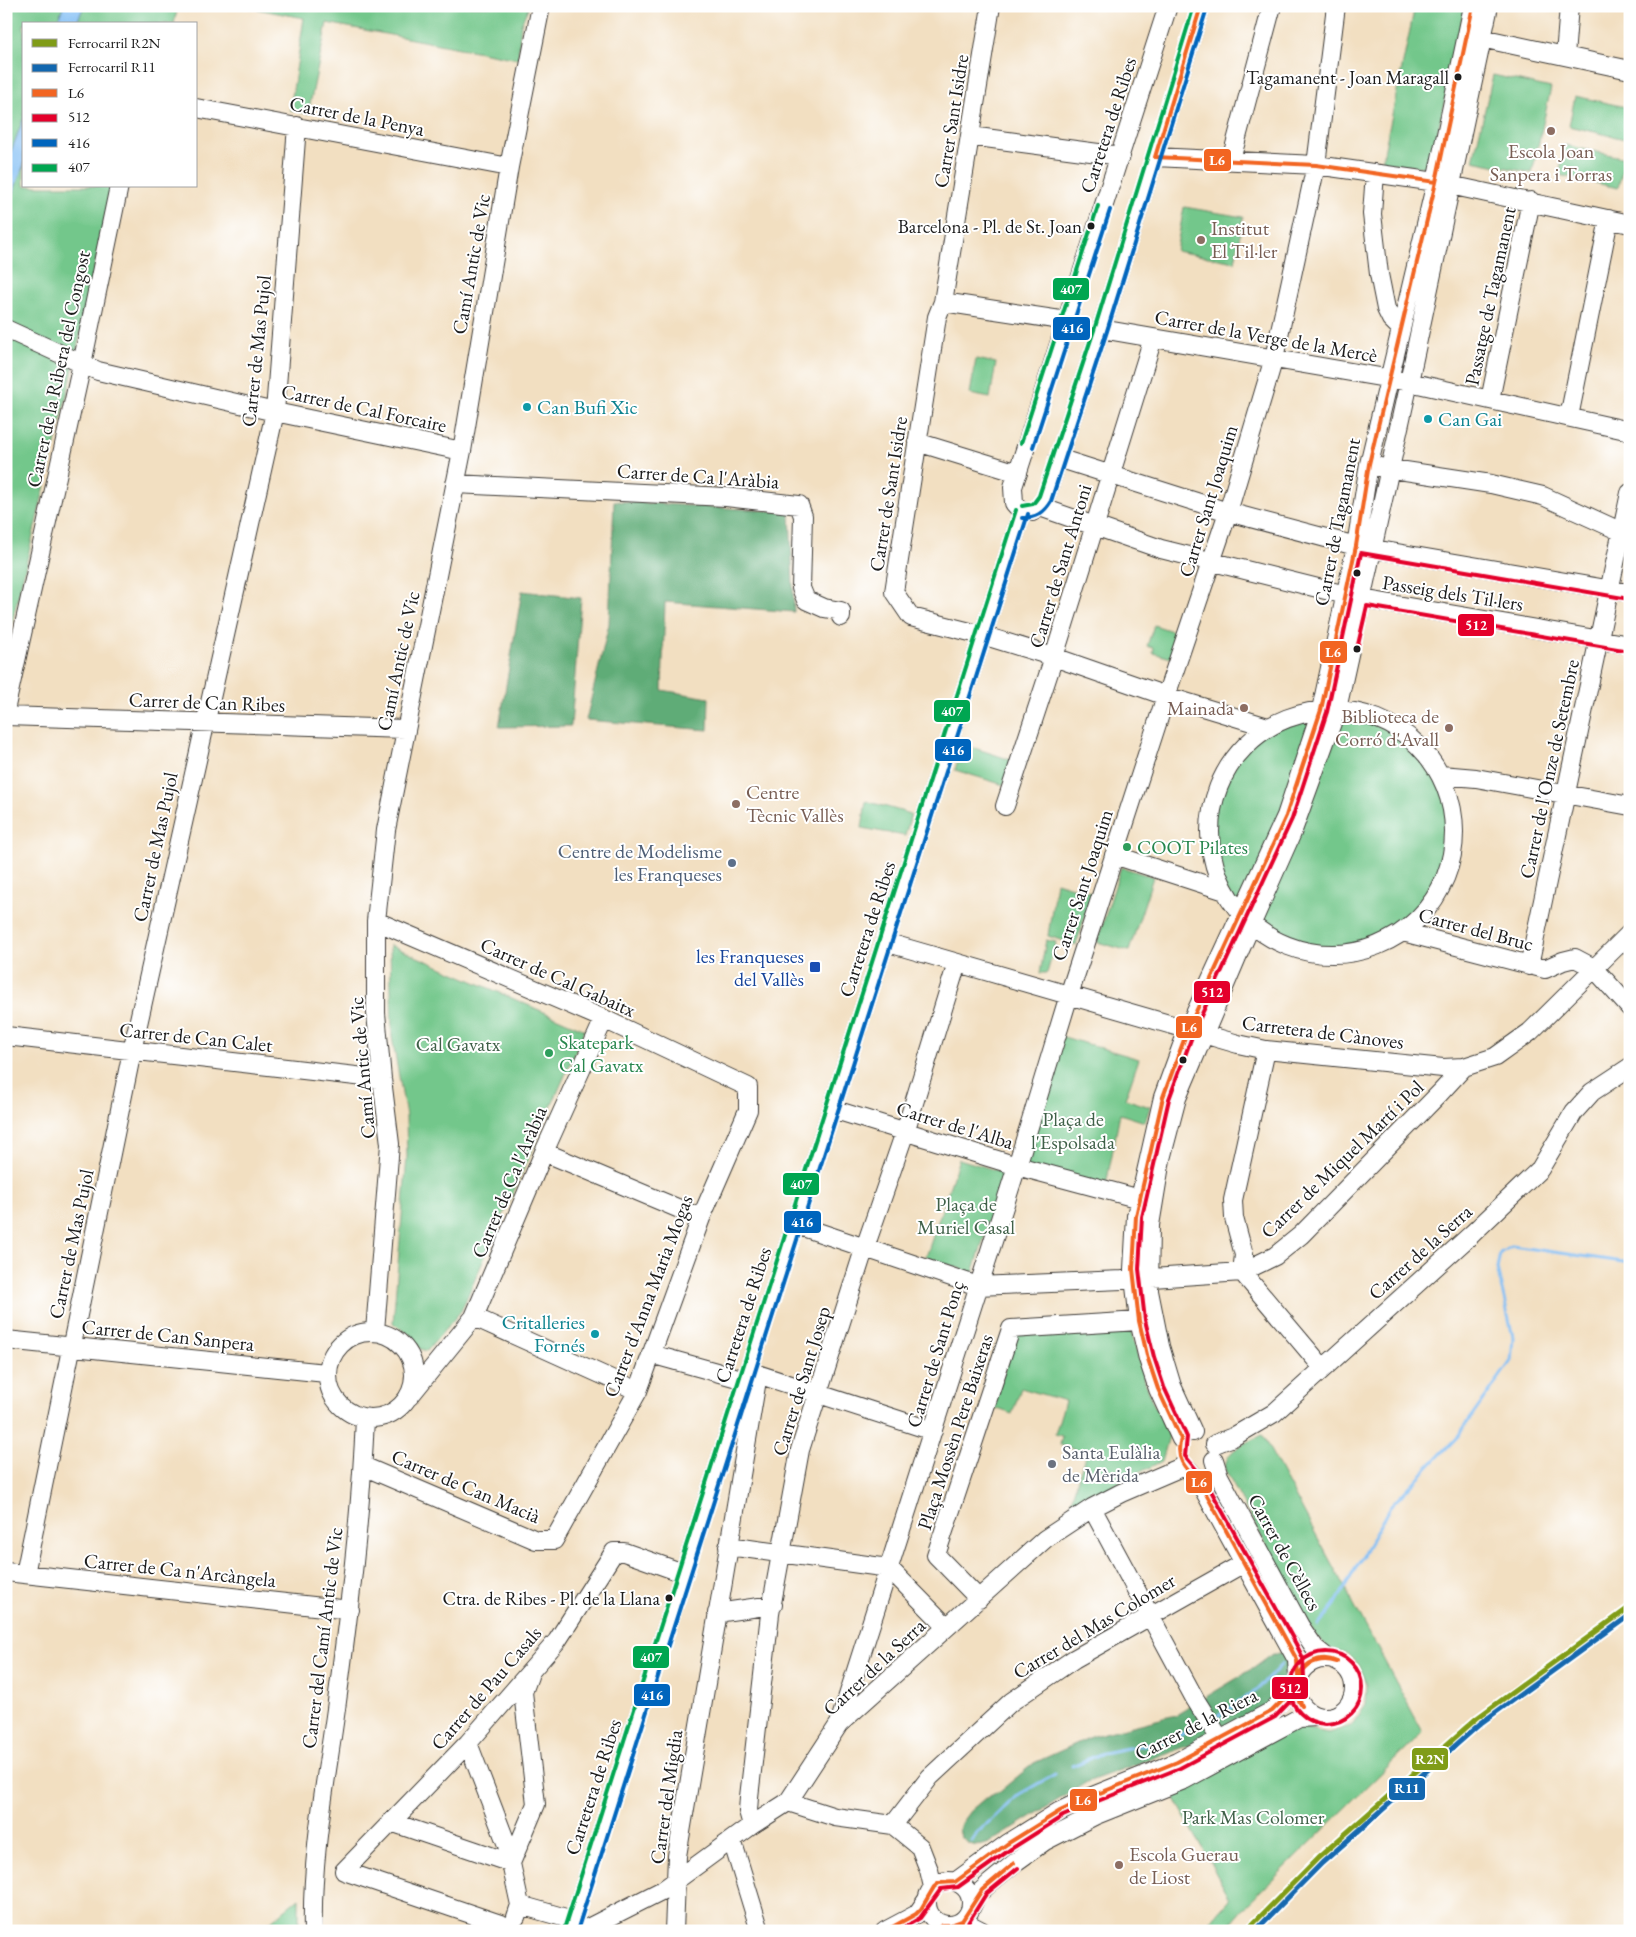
<svg xmlns="http://www.w3.org/2000/svg" width="1636" height="1937" viewBox="0 0 1636 1937" font-family="'EB Garamond',serif">
  <rect width="100%" height="100%" fill="#fff"/>
  <filter id="ink" filterUnits="userSpaceOnUse"><feTurbulence type="fractalNoise" baseFrequency=".02" numOctaves="2"/><feDisplacementMap in="SourceGraphic" scale="10" xChannelSelector="R" yChannelSelector="G"/><feConvolveMatrix kernelMatrix="1 2 1 2 8 2 1 2 1" color-interpolation-filters="sRGB"/></filter>
  <filter id="wash" filterUnits="userSpaceOnUse"><feTurbulence type="fractalNoise" baseFrequency=".0096" numOctaves="4" result="noise"/><feDisplacementMap in="SourceGraphic" scale="20" xChannelSelector="R" yChannelSelector="G"/><feGaussianBlur stdDeviation="1.12" result="paint"/><feColorMatrix in="noise" values="0 0 0 0 0 0 0 0 0 0 0 0 0 0 0 0 0 1.4 0 .05"/><feComposite in="paint" operator="in"/></filter>
  <g filter="url(#wash)">
    <rect width="100%" height="100%" fill="#f2dfc1"/>
    <path fill="#73c78b" stroke="#487254" d="M6,6H63L57,24H24V117L6,165Z
      M84,6H178L174,24H76Z
      M241,6H529L521,24L518,59L327,23L308,114L290,110L304,18Z
      M1415,6H1465L1430,168L1382,162Z
      M1493,75L1551,88L1532,173L1473,161Z
      M1575,96L1630,108L1629,140L1569,126Z
      M1565,145L1625,158L1618,188L1559,175Z
      M24,164V186H112L71,378L6,647V212Z
      M1184,207L1243,217L1235,262L1176,251Z
      M976,359L996,363L990,398L970,394Z
      M1154,625L1178,633L1171,658L1153,653L1154,648L1147,646Z
      M1211 832a121 121 0 1 1 242 0a121 121 0 1 1-242 0Z
      M962,744L1011,760L1004,785L955,770Z
      M866,801L911,814L905,836L862,828Z
      M1121,867L1153,877L1129,951L1097,942Z
      M1056,882L1092,893L1076,945L1048,936Z
      M1046,940L1056,942L1047,973H1040Z
      M390,945L585,1030L461,1311L427,1351L420,1349L410,1335L393,1323L407,1157L406,1116L392,1037Z
      M1057,1035L1139,1059L1125,1099L1150,1107L1145,1122L1120,1114L1106,1185L1018,1166Z
      M959,1159L1005,1173L973,1273L926,1257Z
      M1130,1328L1148,1392L1169,1436L1162,1461L1075,1506L1070,1504L1086,1453L1060,1445L1062,1436L1055,1434L1065,1401L1021,1388L1012,1414L992,1407L1017,1334Z
      M1262,1435L1423,1732L1241,1911L1224,1931H1202L1230,1899L1172,1793L1292,1729L1304,1728L1328,1733L1351,1726L1366,1705L1367,1685L1359,1665L1346,1654L1330,1649L1315,1635L1225,1470C1225,1448 1245,1445 1262,1435Z
      M299,1898V1931H259Z"/>
    <path fill="#5eac77" stroke="#3d644a" d="M614,501L790,512L794,612L665,602L662,690L709,698L708,730L586,720L609,624Z
      M522,591L581,598L571,726L499,727Z
      M1273,1654H1282L1289,1662L1290,1679L1287,1687L1277,1700L1195,1743L1087,1782L989,1843C977,1848 970,1846 961,1837L959,1830L961,1823L970,1811L984,1799L1000,1791L1034,1763L1093,1736L1176,1715L1254,1668Z"/>
    <path fill="#81bef4" stroke="#4e6d88" d="M63,6H84L76,24H57Z
      M24,117V164L6,212V165Z"/>
    <g fill="none" stroke-linecap="round" stroke-linejoin="round">
      <path stroke="#81bef4" stroke-width="3" d="M1318,1626L1335,1605L1390,1507L1458,1436L1511,1361L1513,1337L1497,1269L1500,1253L1512,1246L1630,1263
        M1218,1716L1257,1690L1282,1664
        M1072,1766L1103,1753L1173,1739L1197,1725
        M972,1841L977,1833L1018,1795L1055,1774"/>
    </g>
  </g>
  <g filter="url(#ink)">
    <g fill="none" stroke-linecap="round" stroke-linejoin="round">
      <g stroke="#3c3935" stroke-width="20">
        <path id="minor" d="M991,6L943,302L937,317L894,592L911,617L982,635L1054,657L1166,696L1268,727
          M1481,38L1630,70
          M1565,56L1569,6
          M196,108L509,167
          M970,136L1121,156
          M1155,157L1316,165L1436,182L1630,224
          M1231,160L1272,6
          M1375,173L1372,214L1379,274L1386,309L1391,319L1401,329
          M943,302L1067,321
          M6,329L98,371L275,412L462,451
          M1101,329L1409,382L1630,431
          M1490,400L1531,201
          M1569,417L1609,219
          M917,442L1018,473
          M1058,458L1228,512L1356,546L1630,593
          M1379,467L1491,484L1543,496L1622,532L1630,533
          M455,484L726,497L799,505L803,516L801,588L806,600L824,608L841,611V617
          M1040,507L1161,549L1362,599L1630,645
          M1022,512L1014,503L1013,487L1168,6
          M1032,512L1040,507L1045,499L1101,329L1201,6
          M6,706L82,364L119,186
          M1210 832a122 122 0 1 1 244 0a122 122 0 1 1-244 0Z
          M6,716L405,729
          M1441,775L1476,778L1630,806
          M1005,806L1054,657L1153,338
          M1114,855L1225,891
          M1403,932L1545,969L1563,961L1575,958L1594,968L1630,1008
          M885,942L1238,1044L1266,1050L1443,1068L1464,1067L1495,1057L1530,1032L1630,933
          M1529,966L1630,493
          M6,1036L382,1079
          M832,1109L1017,1166L1140,1199L1150,1200
          M544,1152L701,1218
          M794,1224L978,1286L1122,1280L1242,1272L1323,1368
          M1242,1272L1275,1256L1301,1235L1440,1093L1464,1067
          M1242,1272L1244,1255L1234,1218L1233,1200L1266,1050
          M474,1317L638,1391
          M375,1331L390,1144L382,1079L376,1013V921L386,830L462,451L509,167L541,6
          M328 1375a43 43 0 1 1 86 0a43 43 0 1 1-86 0Z
          M6,1340L326,1373
          M651,1354L745,1380
          M748,1371L933,1431
          M409,1397L474,1317L544,1152L604,1019
          M1193,1432L1172,1386L1160,1346L1149,1291L1150,1225L1161,1159L1177,1098L1240,950L1292,833L1337,709L1409,382L1489,6
          M1181,1439L1158,1389L1148,1359L1139,1321L1133,1269L1136,1216L1163,1097L1188,1029L1286,816L1321,710L1356,546L1369,464L1436,182L1473,6
          M1215,1444L1233,1437L1274,1413L1473,1233L1540,1169L1574,1112L1592,1092L1630,1067
          M1214,1460L1219,1476L1300,1626L1315,1648L1329,1659
          M363,1466L536,1540H554L638,1391L701,1218L748,1110V1087L604,1019L376,921
          M1188,1469L1200,1483L1297,1660L1298,1677
          M1092,1508L1195,1699L1220,1739
          M728,1546L889,1568L947,1627
          M6,1572L350,1610
          M25,1574L132,1051L275,412L297,126
          M979,1599L936,1555L1011,1329L1139,1321
          M717,1613L773,1605
          M1296 1688a29 29 0 1 1 58 0a29 29 0 1 1-58 0Z
          M839,1724L1017,1166L1069,995L1166,696L1228,512L1274,358L1316,165L1336,6
          M468,1743L507,1845L520,1905
          M788,1802L835,1817L893,1825L920,1847L929,1870L933,1887
          M391,1822L511,1863
          M752,1825L748,1811L749,1797L770,1614L800,1450L862,1256L905,1132L957,963
          M893,1825L930,1777L1011,1702L1074,1659L1244,1563
          M732,1840L760,1931
          M511,1863L536,1804L523,1692L529,1676
          M927 1903a22 22 0 1 1 44 0a22 22 0 1 1-44 0Z
          M955,1882L1007,1844L1060,1811L1085,1799L1177,1762L1272,1711L1296,1687
          M971,1908L978,1894L990,1883L1017,1861L1045,1841L1094,1816L1184,1780L1299,1718L1317,1717
          M516,1917L520,1905L573,1920
          M963,1921L982,1931
          M512,1928L344,1871L468,1743L557,1641L614,1552H624L683,1573
          M313,1931C311,1856 326,1782 336,1709C349,1612 361,1516 365,1418
          M570,1931L1022,512
          M582,1931L663,1890L752,1825L788,1802L839,1724L1045,1539L1092,1508L1121,1493L1184,1466
          M674,1931L677,1856L758,1374
          M885,1931L917,1914L926,1901"/>
      </g>
      <use href="#minor" stroke="#fff" stroke-width="18"/>
      <g stroke="#fff" stroke-width="8">
        <path id="bus-1" d="M1201,6L1155,157L1316,165L1436,182
          M1298,1677L1297,1660L1290,1647L1200,1483C1187,1470 1174,1459 1181,1439L1158,1389L1148,1359L1139,1321L1133,1269L1136,1216L1163,1097L1188,1029L1286,816L1321,710L1356,546L1369,464L1436,182L1473,6
          M1302,1706C1285,1682 1310,1648 1337,1662
          M1302,1706C1289,1678 1307,1653 1337,1662
          M885,1931L916,1914L921,1909L934,1887L939,1883L955,1882L1007,1844L1060,1811L1085,1799L1177,1762L1272,1711L1296,1687
          M936,1931L942,1925H951L962,1921L982,1890L1014,1863"/>
      </g>
      <g stroke="#fff" stroke-width="8">
        <path id="bus-2" d="M1357,649L1367,606L1629,651
          M1290 1688a36 36 0 1 1 72 0a36 36 0 1 1-72 0Z
          M1304,1677L1303,1658L1296,1644L1205,1480L1185,1456L1187,1437L1164,1387L1154,1357L1145,1320L1139,1269L1142,1217L1169,1099L1194,1031L1292,819L1327,712L1361,553L1629,599
          M898,1931L920,1918L941,1889L958,1887L1011,1849L1063,1816L1088,1805L1180,1768L1275,1717L1300,1691
          M955,1931L966,1926L986,1894L1018,1868"/>
      </g>
      <g stroke="#fff" stroke-width="8">
        <path id="bus-3" d="M1033,447L1110,210
          M1022,518C1036,518 1044,513 1051,501L1107,331L1207,8
          M577,1931L1028,514"/>
      </g>
      <g stroke="#fff" stroke-width="8">
        <path id="bus-4" d="M1021,443L1098,206
          M1022,506L1033,504L1039,496L1095,327L1194,6
          M564,1929L1016,510"/>
      </g>
      <use href="#bus-1" stroke="#f26522" stroke-width="4"/>
      <use href="#bus-2" stroke="#e4002b" stroke-width="4"/>
      <use href="#bus-3" stroke="#0065bd" stroke-width="4"/>
      <use href="#bus-4" stroke="#00a651" stroke-width="4"/>
      <g stroke="#fff" stroke-width="9">
        <path id="rail-1" d="M1246,1931L1318,1858L1477,1718L1630,1607"/>
      </g>
      <g stroke="#fff" stroke-width="9">
        <path id="rail-2" d="M1255,1931L1322,1863L1481,1723L1630,1615"/>
      </g>
      <use href="#rail-1" stroke="#809c18" stroke-width="5"/>
      <use href="#rail-2" stroke="#1267af" stroke-width="5"/>
    </g>
  </g>
  <g fill="#1c1c1c" stroke="#fff" stroke-width="2">
    <circle cx="1458" cy="77" r="4.5"/>
    <circle cx="1091" cy="226" r="4.5"/>
    <circle cx="1357" cy="573" r="4.5"/>
    <circle cx="1357" cy="649" r="4.5"/>
    <circle cx="1183" cy="1060" r="4.5"/>
    <circle cx="669" cy="1598" r="4.5"/>
  </g>
  <g fill="#8d6e63" stroke="#fff" stroke-width="2">
    <circle cx="1551" cy="131" r="5"/>
    <circle cx="1201" cy="240" r="5"/>
    <circle cx="1244" cy="708" r="5"/>
    <circle cx="1449" cy="728" r="5"/>
    <circle cx="736" cy="804" r="5"/>
    <circle cx="1119" cy="1865" r="5"/>
  </g>
  <g fill="#0f9aa8" stroke="#fff" stroke-width="2">
    <circle cx="527" cy="407" r="5"/>
    <circle cx="1428" cy="419" r="5"/>
    <circle cx="595" cy="1334" r="5"/>
  </g>
  <g fill="#2e9e5b" stroke="#fff" stroke-width="2">
    <circle cx="1127" cy="847" r="5"/>
    <circle cx="549" cy="1053" r="5"/>
  </g>
  <circle fill="#5c6f8a" stroke="#fff" stroke-width="2" cx="732" cy="863" r="5"/>
  <rect fill="#1a4fb4" stroke="#fff" stroke-width="2" x="809" y="961" width="12" height="12" rx="2.5"/>
  <circle fill="#6b7280" stroke="#fff" stroke-width="2" cx="1052" cy="1464" r="5"/>
  <g text-anchor="middle" stroke-width="4" stroke-linejoin="round" paint-order="stroke">
    <g font-size="19" fill="#1c1c1c" stroke="#fff" text-anchor="end">
      <text x="1449" y="84">Tagamanent - Joan Maragall</text>
      <text x="1082" y="233">Barcelona - Pl. de St. Joan</text>
      <text x="660" y="1605">Ctra. de Ribes - Pl. de la Llana</text>
    </g>
    <g font-size="20" fill="#1c1c1c" stroke="#fff">
      <text transform="translate(357 116) rotate(11)" y="7">Carrer de la Penya</text>
      <text transform="translate(951 121) rotate(-81)" y="7">Carrer Sant Isidre</text>
      <text transform="translate(1108 125) rotate(-72)" y="7">Carretera de Ribes</text>
      <text transform="translate(471 264) rotate(-80)" y="7">Camí Antic de Vic</text>
      <text transform="translate(1490 296) rotate(-78)" y="7">Passatge de Tagamanent</text>
      <text transform="translate(1266 336) rotate(10)" y="7">Carrer de la Verge de la Mercè</text>
      <text transform="translate(256 351) rotate(-84)" y="7">Carrer de Mas Pujol</text>
      <text transform="translate(58 369) rotate(-78)" y="7">Carrer de la Ribera del Congost</text>
      <text transform="translate(364 408) rotate(12)" y="7">Carrer de Cal Forcaire</text>
      <text transform="translate(698 476) rotate(4)" y="7">Carrer de Ca l'Aràbia</text>
      <text transform="translate(888 494) rotate(-81)" y="7">Carrer de Sant Isidre</text>
      <text transform="translate(1208 501) rotate(-73)" y="7">Carrer Sant Joaquim</text>
      <text transform="translate(1337 522) rotate(-79)" y="7">Carrer de Tagamanent</text>
      <text transform="translate(1060 566) rotate(-73)" y="7">Carrer de Sant Antoni</text>
      <text transform="translate(1453 593) rotate(9)" y="7">Passeig dels Til·lers</text>
      <text transform="translate(398 661) rotate(-78)" y="7">Camí Antic de Vic</text>
      <text transform="translate(207 702) rotate(2)" y="7">Carrer de Can Ribes</text>
      <text transform="translate(1549 769) rotate(-78)" y="7">Carrer de l'Onze de Setembre</text>
      <text transform="translate(155 847) rotate(-78)" y="7">Carrer de Mas Pujol</text>
      <text transform="translate(1082 885) rotate(-72)" y="7">Carrer Sant Joaquim</text>
      <text transform="translate(867 929) rotate(-72)" y="7">Carretera de Ribes</text>
      <text transform="translate(1476 929) rotate(15)" y="7">Carrer del Bruc</text>
      <text transform="translate(558 977) rotate(24)" y="7">Carrer de Cal Gabaitx</text>
      <text transform="translate(1323 1032) rotate(7)" y="7">Carretera de Cànoves</text>
      <text transform="translate(196 1037) rotate(6)" y="7">Carrer de Can Calet</text>
      <text transform="translate(362 1068) rotate(-95)" y="7">Camí Antic de Vic</text>
      <text transform="translate(955 1125) rotate(17)" y="7">Carrer de l'Alba</text>
      <text transform="translate(1342 1159) rotate(-44)" y="7">Carrer de Miquel Martí i Pol</text>
      <text transform="translate(509 1182) rotate(-67)" y="7">Carrer de Ca l'Aràbia</text>
      <text transform="translate(71 1244) rotate(-78)" y="7">Carrer de Mas Pujol</text>
      <text transform="translate(1420 1252) rotate(-42)" y="7">Carrer de la Serra</text>
      <text transform="translate(648 1296) rotate(-69)" y="7">Carrer d'Anna Maria Mogas</text>
      <text transform="translate(743 1315) rotate(-72)" y="7">Carretera de Ribes</text>
      <text transform="translate(168 1335) rotate(6)" y="7">Carrer de Can Sanpera</text>
      <text transform="translate(935 1354) rotate(-73)" y="7">Carrer de Sant Ponç</text>
      <text transform="translate(801 1381) rotate(-73)" y="7">Carrer de Sant Josep</text>
      <text transform="translate(955 1432) rotate(-72)" y="7">Plaça Mossèn Pere Baixeras</text>
      <text transform="translate(466 1486) rotate(23)" y="7">Carrer de Can Macià</text>
      <text transform="translate(1285 1552) rotate(61)" y="7">Carrer de Cèllecs</text>
      <text transform="translate(180 1570) rotate(6)" y="7">Carrer de Ca n'Arcàngela</text>
      <text transform="translate(1094 1626) rotate(-31)" y="7">Carrer del Mas Colomer</text>
      <text transform="translate(322 1638) rotate(-83)" y="7">Carrer del Camí Antic de Vic</text>
      <text transform="translate(874 1667) rotate(-43)" y="7">Carrer de la Serra</text>
      <text transform="translate(486 1688) rotate(-49)" y="7">Carrer de Pau Casals</text>
      <text transform="translate(1196 1724) rotate(-27)" y="7">Carrer de la Riera</text>
      <text transform="translate(593 1787) rotate(-72)" y="7">Carretera de Ribes</text>
      <text transform="translate(666 1797) rotate(-82)" y="7">Carrer del Migdia</text>
    </g>
    <g font-size="20" fill="#785e54" stroke="#fff" text-anchor="start">
      <text x="1551" y="158" text-anchor="middle">Escola Joan<tspan x="1551" dy="23">Sanpera i Torras</tspan></text>
      <text x="1211" y="235">Institut<tspan x="1211" dy="23">El Til·ler</tspan></text>
      <text x="1234" y="715" text-anchor="end">Mainada</text>
      <text x="1439" y="723" text-anchor="end">Biblioteca de<tspan x="1439" dy="23">Corró d'Avall</tspan></text>
      <text x="746" y="799">Centre<tspan x="746" dy="23">Tècnic Vallès</tspan></text>
      <text x="1129" y="1861">Escola Guerau<tspan x="1129" dy="23">de Liost</tspan></text>
    </g>
    <g font-size="20" fill="#0d838f" stroke="#fff" text-anchor="start">
      <text x="537" y="414">Can Bufi Xic</text>
      <text x="1438" y="426">Can Gai</text>
      <text x="585" y="1329" text-anchor="end">Critalleries<tspan x="585" dy="23">Fornés</tspan></text>
    </g>
    <g font-size="20" fill="#27864d" stroke="#fff" text-anchor="start">
      <text x="1137" y="854">COOT Pilates</text>
      <text x="559" y="1049">Skatepark<tspan x="559" dy="23">Cal Gavatx</tspan></text>
    </g>
    <g font-size="20" fill="#4e5e75" stroke="#fff" text-anchor="end">
      <text x="722" y="858">Centre de Modelisme<tspan x="722" dy="23">les Franqueses</tspan></text>
    </g>
    <g font-size="20" fill="#164399" stroke="#fff" text-anchor="end">
      <text x="804" y="963">les Franqueses<tspan x="804" dy="23">del Vallès</tspan></text>
    </g>
    <g font-size="20" fill="#3f6048" stroke="#fff">
      <text x="458" y="1051">Cal Gavatx</text>
      <text x="1073" y="1126">Plaça de<tspan x="1073" dy="23">l'Espolsada</tspan></text>
      <text x="966" y="1211">Plaça de<tspan x="966" dy="23">Muriel Casal</tspan></text>
      <text x="1253" y="1824">Park Mas Colomer</text>
    </g>
    <g font-size="20" fill="#5b616d" stroke="#fff" text-anchor="start">
      <text x="1062" y="1459">Santa Eulàlia<tspan x="1062" dy="23">de Mèrida</tspan></text>
    </g>
  </g>
  <g stroke="#fff" stroke-width="2">
    <rect x="1203" y="148" width="29" height="24" rx="5" fill="#f26522"/>
    <rect x="1052" y="277" width="38" height="24" rx="5" fill="#00a651"/>
    <rect x="1052" y="316" width="39" height="25" rx="5" fill="#0065bd"/>
    <rect x="1457" y="613" width="38" height="24" rx="5" fill="#e4002b"/>
    <rect x="1319" y="640" width="29" height="24" rx="5" fill="#f26522"/>
    <rect x="933" y="699" width="38" height="24" rx="5" fill="#00a651"/>
    <rect x="934" y="738" width="38" height="24" rx="5" fill="#0065bd"/>
    <rect x="1193" y="980" width="38" height="24" rx="5" fill="#e4002b"/>
    <rect x="1175" y="1015" width="28" height="24" rx="5" fill="#f26522"/>
    <rect x="782" y="1172" width="38" height="24" rx="5" fill="#00a651"/>
    <rect x="783" y="1210" width="39" height="24" rx="5" fill="#0065bd"/>
    <rect x="1185" y="1470" width="28" height="24" rx="5" fill="#f26522"/>
    <rect x="632" y="1645" width="38" height="24" rx="5" fill="#00a651"/>
    <rect x="1271" y="1676" width="38" height="24" rx="5" fill="#e4002b"/>
    <rect x="633" y="1683" width="38" height="24" rx="5" fill="#0065bd"/>
    <rect x="1411" y="1747" width="38" height="24" rx="5" fill="#809c18"/>
    <rect x="1388" y="1777" width="38" height="24" rx="5" fill="#1267af"/>
    <rect x="1069" y="1788" width="29" height="24" rx="5" fill="#f26522"/>
  </g>
  <g font-size="14" text-anchor="middle" font-weight="bold" fill="#fff">
    <text x="1217" y="165">L6</text>
    <text x="1071" y="294">407</text>
    <text x="1072" y="333">416</text>
    <text x="1476" y="630">512</text>
    <text x="1333" y="657">L6</text>
    <text x="952" y="716">407</text>
    <text x="953" y="755">416</text>
    <text x="1212" y="997">512</text>
    <text x="1189" y="1032">L6</text>
    <text x="801" y="1189">407</text>
    <text x="802" y="1227">416</text>
    <text x="1199" y="1487">L6</text>
    <text x="651" y="1662">407</text>
    <text x="1290" y="1693">512</text>
    <text x="652" y="1700">416</text>
    <text x="1430" y="1764">R2N</text>
    <text x="1407" y="1793">R11</text>
    <text x="1083" y="1805">L6</text>
  </g>
  <rect width="1636" height="1937" fill="none" stroke="#fff" stroke-width="25"/>
  <rect x="22" y="22" width="175" height="165" fill="#ffffff" stroke="#a4a4a4"/>
  <rect x="32" y="39" width="25" height="8" fill="#809c18" stroke="#a4a4a4"/>
  <text x="68" y="48" font-size="15" fill="#1c1c1c">Ferrocarril R2N</text>
  <rect x="32" y="64" width="25" height="8" fill="#1267af" stroke="#a4a4a4"/>
  <text x="68" y="72" font-size="15" fill="#1c1c1c">Ferrocarril R11</text>
  <rect x="32" y="89" width="25" height="8" fill="#f26522" stroke="#a4a4a4"/>
  <text x="68" y="98" font-size="15" fill="#1c1c1c">L6</text>
  <rect x="32" y="114" width="25" height="8" fill="#e4002b" stroke="#a4a4a4"/>
  <text x="68" y="122" font-size="15" fill="#1c1c1c">512</text>
  <rect x="32" y="139" width="25" height="8" fill="#0065bd" stroke="#a4a4a4"/>
  <text x="68" y="148" font-size="15" fill="#1c1c1c">416</text>
  <rect x="32" y="164" width="25" height="8" fill="#00a651" stroke="#a4a4a4"/>
  <text x="68" y="172" font-size="15" fill="#1c1c1c">407</text>
</svg>
